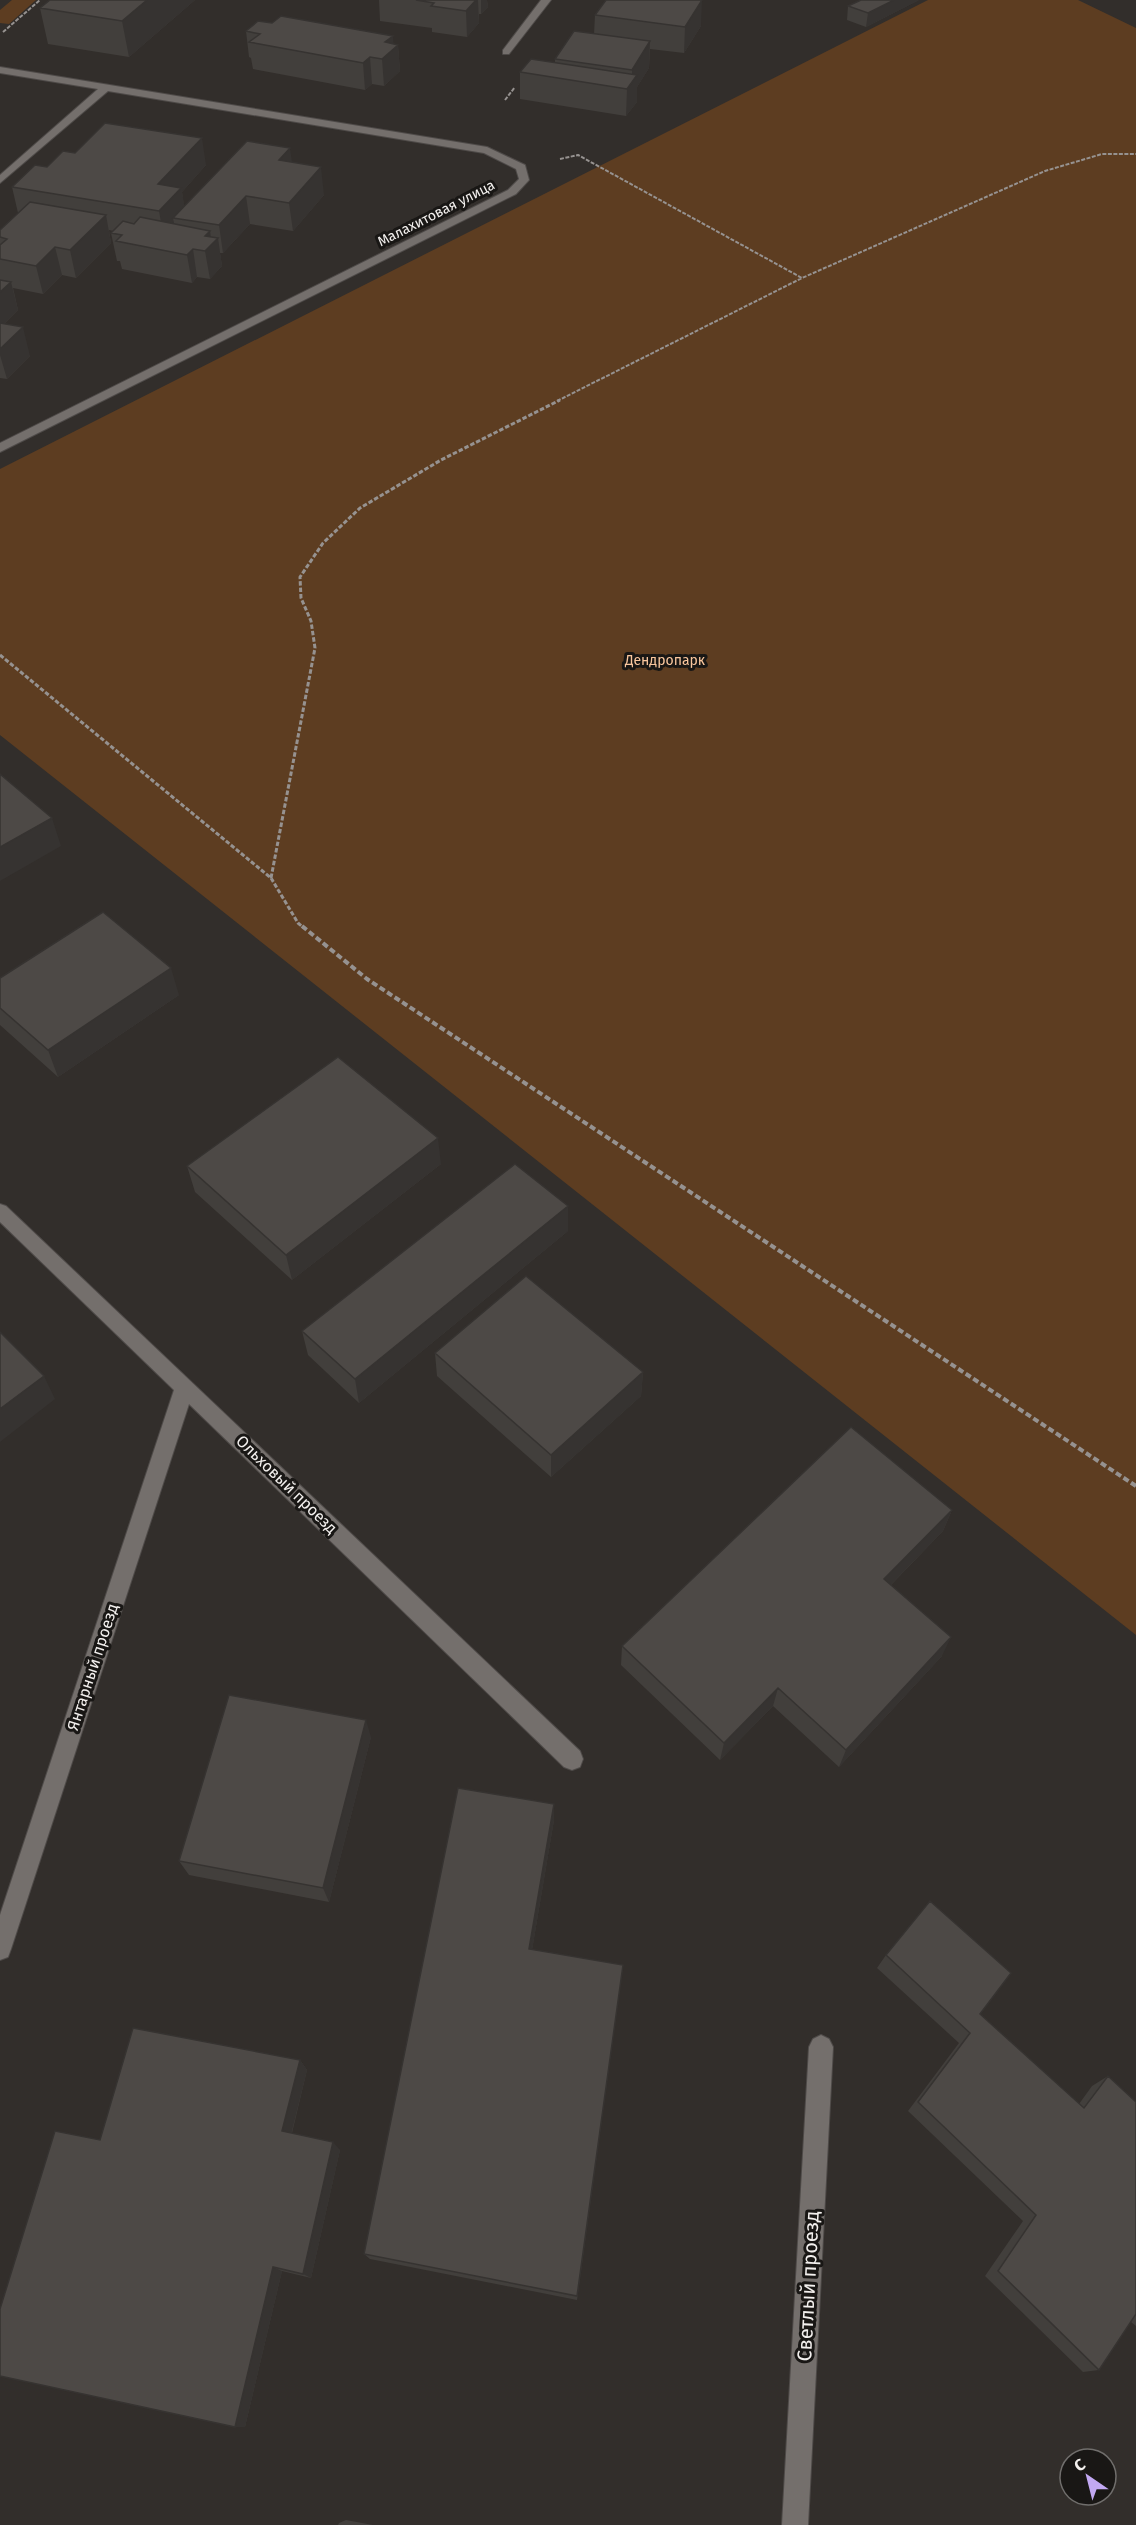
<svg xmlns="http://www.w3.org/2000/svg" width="1136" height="2525" viewBox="0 0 1136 2525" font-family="'Fira Sans',sans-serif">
  <rect width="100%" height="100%" fill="#322e2b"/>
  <path fill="#5d3d21" d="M12,0H36L9,24L0,23V10Z
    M928,0H1078L1136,28V1635L0,735V469Z"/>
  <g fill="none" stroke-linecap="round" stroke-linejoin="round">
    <g stroke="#4e4a48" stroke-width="2">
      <path id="minor" d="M541,0H551L509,54H503V50Z
        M0,67L487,147L525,165L529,180L516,194L0,452V443L508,190L519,179L516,169L484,153L108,91L0,183V175L98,89L0,73Z
        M0,1204L6,1206L580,1751L583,1759L580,1767L572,1770L564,1767L189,1404L11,1949L8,1957L0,1960V1915L174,1390L0,1222Z
        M821,2035L829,2039L833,2047L808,2525H782L809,2047L813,2039Z"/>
    </g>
    <path stroke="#969290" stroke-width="2" stroke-dasharray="4 1.5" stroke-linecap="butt" d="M3,32L40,0
      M505,100L515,87
      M560,159L578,155L802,278
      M557,401L802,278L1045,171L1102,154H1136"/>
    <path stroke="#969290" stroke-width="3" stroke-dasharray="4.5 2" stroke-linecap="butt" d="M0,655L271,878L298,923L304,928
      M271,878L315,648L311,621L301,598L300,577L323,543L360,508L441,460L560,400"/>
    <path stroke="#969290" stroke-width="4" stroke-dasharray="6 3" stroke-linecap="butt" d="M302,926L367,979L1136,1486"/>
    <use href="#minor" fill="#746f6c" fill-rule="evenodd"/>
  </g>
  <path fill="#423f3c" d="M50,0H195L129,57L48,44L40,8Z
    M379,0H487L488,7L481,14H479V23L467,37L432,32V28L380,21Z
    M919,0L866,27L847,20L848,6Z
    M595,15L701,26L684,53L650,49L649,68L637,87V102L626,116L520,99V72L555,62V59L594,34Z
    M246,31L398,45L400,71L384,86L372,84L365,90L253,69L251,58L249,57Z
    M75,153L206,165L182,192L184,206L292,162L324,195L293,231L250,224L223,253H220L222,266L210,279L197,277L192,283L122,269L120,261H117L111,233L114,231L109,230L111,243L76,278L62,275L43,294L13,288L18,310L4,324L30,356L7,379L0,378V230L18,213L12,187L47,167Z
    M0,978L179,995L58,1077L0,1025Z
    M441,1164L292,1280L195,1192L187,1166Z
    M568,1231L359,1403L308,1355L302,1331Z
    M435,1353L643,1372L641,1396L551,1477L437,1376Z
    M952,1510L943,1531L891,1585L942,1656L839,1767L773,1706L720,1760L621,1665L622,1646Z
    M371,1737L329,1902L189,1875L179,1861Z
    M554,1804V1820L532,1950L623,1965L577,2300L370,2259L364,2254Z
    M886,1955L980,2014L1079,2104L1092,2086L1108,2076L1136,2102V2326L1131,2322L1099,2370L1083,2372L985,2276L1023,2221L908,2111L959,2043L877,1968Z
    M300,2060L307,2070L292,2133L340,2150L311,2278L282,2271L245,2427H235L100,2140Z
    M346,2520L373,2525H338L339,2523Z"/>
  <path fill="#363331" d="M147,0H195L129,57L122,21Z
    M476,0H478L479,23L467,37L466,11Z
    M481,0H487L488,7L481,14Z
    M702,0L701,26L684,53L685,27Z
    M894,0H919L866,27L868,13Z
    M393,36L394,49L398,45L400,71L384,86L382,59L385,42Z
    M650,41L649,68L637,87V102L626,116L627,89L632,83V70Z
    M370,57L372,84L365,90L363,63Z
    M202,138L206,165L182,192L186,215L173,218L175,228L164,239L159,211L158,184Z
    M290,148L294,176L279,160Z
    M321,167L324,195L293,231L289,203Z
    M246,196L250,224L223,253L219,225Z
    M106,215L111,243L76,278L70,250Z
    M210,231L212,244L218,238L222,266L210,279L205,251V236Z
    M55,247L62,275L43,294L36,266Z
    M193,249L197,277L192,283L187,255Z
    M11,282L18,310L0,328V292Z
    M23,327L30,356L7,379L0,355V349Z
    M52,818L61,846L0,881V847Z
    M171,968L179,995L58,1077L48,1050Z
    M438,1138L441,1164L292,1280L286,1255Z
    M568,1206V1231L359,1403L355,1379Z
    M643,1372L641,1396L551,1477V1455Z
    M44,1376L55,1399L0,1442V1409Z
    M952,1510L943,1531L877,1599L884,1579Z
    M951,1637L942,1656L839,1767L846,1750Z
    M778,1688L773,1706L720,1760L724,1743Z
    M366,1720L371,1737L329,1902L323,1888Z
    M554,1804V1820L530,1962L529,1949Z
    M300,2060L307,2070L290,2139L282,2131Z
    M333,2142L340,2150L311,2278L303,2274Z
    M273,2267L282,2271L245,2427H235Z"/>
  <path fill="#4d4946" stroke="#363331" stroke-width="1.5" d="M50,0H147L122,21L40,8Z
    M416,0H476L466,11L431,6L434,3Z
    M606,0H702L685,27L595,15Z
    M861,0H894L868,13L848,6Z
    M281,16L393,36L385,42L398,45L382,59L370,57L363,63L249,42L260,34L246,31L258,21L272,23Z
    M574,31L650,41L632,70L555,59Z
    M531,59L637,75L627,89L520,72Z
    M105,123L202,138L158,184L181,188L159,211L12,187L35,165L47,167L63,151L75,153Z
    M247,141L290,148L279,160L321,167L289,203L246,196L219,225L173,218Z
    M30,202L106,215L70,250L55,247L36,266L0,259V245L7,239L0,237V230Z
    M140,217L210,231L205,236L218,238L205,251L193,249L187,255L116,241L122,235L111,233L123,221L134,224Z
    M0,280L11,282L0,292Z
    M0,323L23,327L0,349Z
    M0,774L52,818L0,847Z
    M103,912L171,968L48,1050L0,1008V978Z
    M338,1057L438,1138L286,1255L187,1166Z
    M515,1164L568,1206L355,1379L302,1331Z
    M526,1276L643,1372L551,1455L435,1353Z
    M0,1332L44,1376L0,1409Z
    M851,1427L952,1510L884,1579L951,1637L846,1750L778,1688L724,1743L622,1646Z
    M229,1695L366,1720L323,1888L179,1861Z
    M458,1788L554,1804L529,1949L623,1965L577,2296L364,2254Z
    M930,1901L1011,1973L980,2014L1084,2108L1108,2076L1136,2102V2314L1099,2370L998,2271L1036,2215L918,2102L970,2033L886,1955Z
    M133,2028L300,2060L282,2131L333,2142L303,2274L273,2267L235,2427L0,2376V2309L55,2131L100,2140Z"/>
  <g text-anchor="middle" stroke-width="6" stroke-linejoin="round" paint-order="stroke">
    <g font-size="14" fill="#f3f0ee" stroke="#191715">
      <text transform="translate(436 213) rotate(-27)" y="5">Малахитовая улица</text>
    </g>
    <g font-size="14" fill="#fac79e" stroke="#191715">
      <text x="665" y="665">Дендропарк</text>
    </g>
    <g font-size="16" fill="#f3f0ee" stroke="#191715">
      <text transform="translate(287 1484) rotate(44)" y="6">Ольховый проезд</text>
      <text transform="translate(92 1667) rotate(-72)" y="6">Янтарный проезд</text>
    </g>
    <g font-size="20" fill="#f3f0ee" stroke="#191715">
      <text transform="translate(808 2286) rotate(-87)" y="7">Светлый проезд</text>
    </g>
  </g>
  <g transform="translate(1088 2477) rotate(325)"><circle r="28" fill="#191715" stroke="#706e6c" stroke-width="1.5"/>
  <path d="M0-4.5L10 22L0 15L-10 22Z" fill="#c2a8f2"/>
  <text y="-9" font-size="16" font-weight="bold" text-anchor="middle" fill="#f3f0ee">С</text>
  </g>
</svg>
